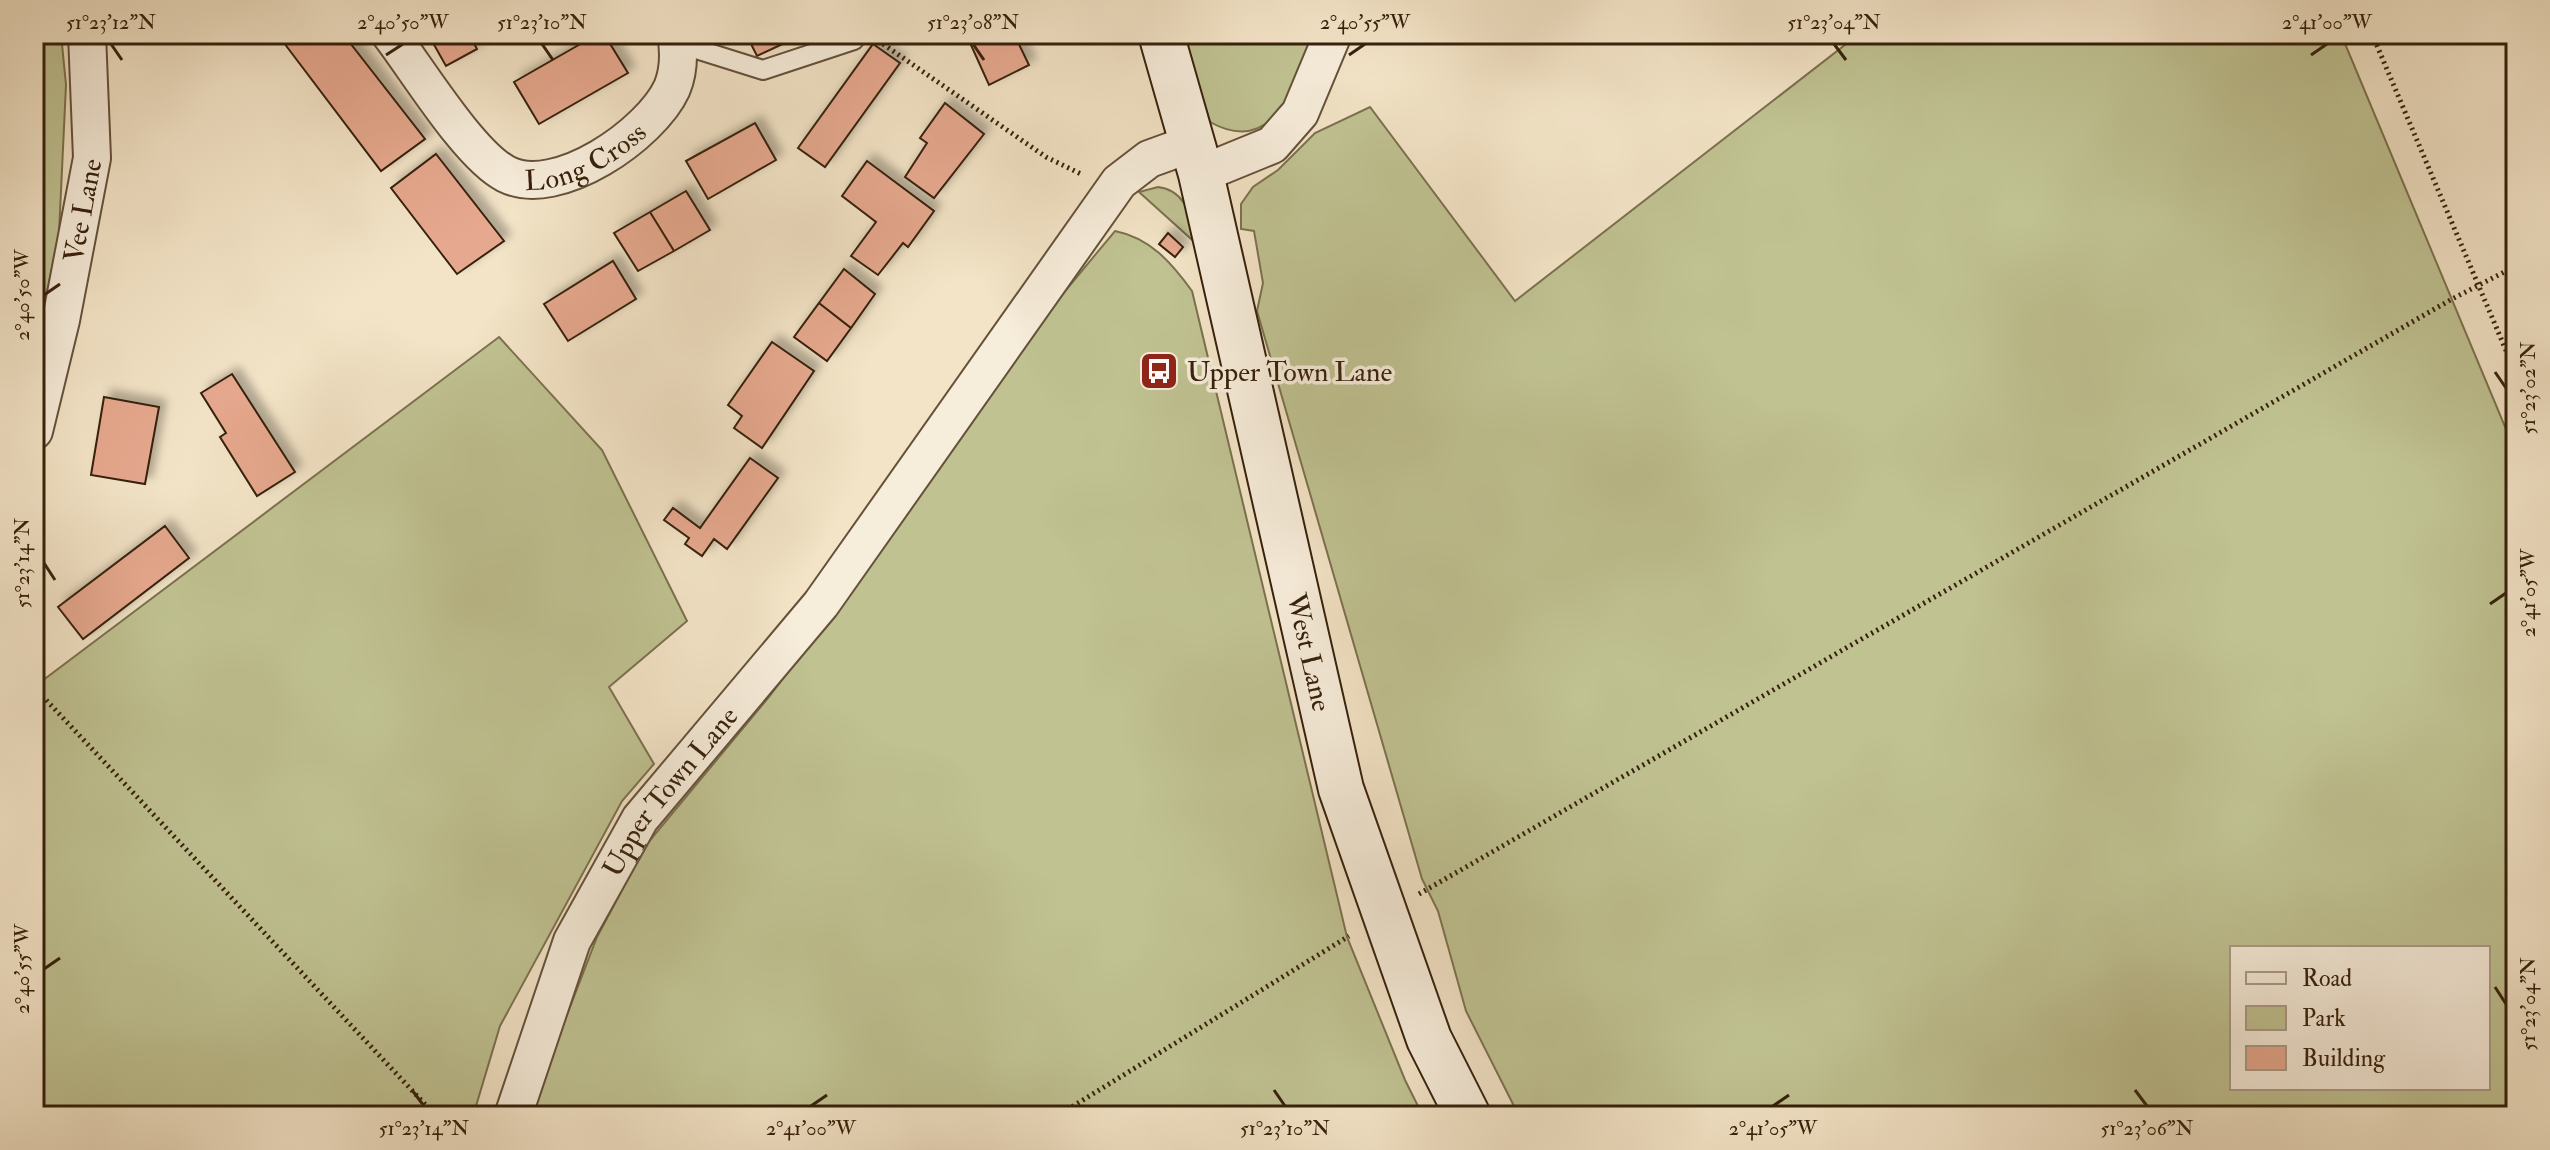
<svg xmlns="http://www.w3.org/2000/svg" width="2550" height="1150" viewBox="0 0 2550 1150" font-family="'IM FELL Double Pica',serif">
  <defs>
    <filter id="shadow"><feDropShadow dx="7" dy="-7" stdDeviation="4" flood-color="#0004"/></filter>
  </defs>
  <rect width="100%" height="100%" fill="#f3e4c7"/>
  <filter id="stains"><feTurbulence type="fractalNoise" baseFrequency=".0025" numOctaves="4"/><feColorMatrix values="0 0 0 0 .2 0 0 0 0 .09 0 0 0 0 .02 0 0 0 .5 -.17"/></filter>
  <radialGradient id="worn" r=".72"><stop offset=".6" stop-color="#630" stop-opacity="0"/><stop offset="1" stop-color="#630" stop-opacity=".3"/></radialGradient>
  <path fill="#c0c292" stroke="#7b714e" stroke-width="2" fill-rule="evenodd" d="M34,34H61L66,85L59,233L34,357Z
    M1183,34H1202L1230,42L1216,34H1315C1297,81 1276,159 1210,122Z
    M1859,34H2341L2511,441L2516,478V1116H1519L1466,1011L1438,911L1422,879L1257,311L1263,283L1254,231L1241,229V204L1253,187L1278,170L1315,133L1370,107L1515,301ZM2232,948H2488V1088H2232Z
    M1158,187C1189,191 1191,221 1200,247L1139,192Z
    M1115,231C1150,238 1171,262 1192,291L1347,937L1405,1080L1423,1116H528L597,937L646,845L769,697L841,602L1027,337Z
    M499,337L602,450L687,621L609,687L654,764L622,801L500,1026L473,1116H34V687Z"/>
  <path fill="#e6a88e" stroke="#36200b" stroke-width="2" filter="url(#shadow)" d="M287,34H343L425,139L381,171L281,39Z
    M428,34H469L477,49L446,66Z
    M598,34H604L628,73L539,124L514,82Z
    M746,34H804L757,56Z
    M966,34H1014L1029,65L989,85Z
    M873,44L900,63L825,167L798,148Z
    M945,103L984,134L934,198L905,177L927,143L920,138Z
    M755,123L776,160L708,199L686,161Z
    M436,154L504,241L457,274L391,188Z
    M867,161L934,211L908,247L903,243L878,275L851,256L876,222L842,196Z
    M686,191L710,230L674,251L650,212Z
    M650,212L674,251L638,271L614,233Z
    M1168,233L1183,247L1175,257L1159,244Z
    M613,261L636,299L568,341L544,304Z
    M844,269L875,294L851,328L819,303Z
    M819,303L851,328L827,361L794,337Z
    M772,342L814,371L762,448L734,428L742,416L728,405Z
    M232,374L295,472L257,496L220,437L226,433L201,393Z
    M104,397L159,407L145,484L91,475Z
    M750,458L778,478L727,549L714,539L702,556L685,544L689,538L664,520L673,508L700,528Z
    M165,526L189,558L83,639L58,607Z"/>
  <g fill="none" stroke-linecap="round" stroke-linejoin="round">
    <g stroke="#65513a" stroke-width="22">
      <path id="lane" d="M677,43L763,70L854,40L858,34"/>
    </g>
    <g stroke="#65513a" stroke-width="40">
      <g id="street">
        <path id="s1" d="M390,34C417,69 469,155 506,174C557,200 651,134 672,88C679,71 679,51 676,34"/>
        <path d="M1201,174L1272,145L1300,113L1333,34"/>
        <path id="s2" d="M34,431L61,320L92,158L87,34"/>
        <path id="s3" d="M513,1116L572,941L640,819L821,604L1119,182L1149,159L1193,143"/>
      </g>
    </g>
    <g stroke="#36200b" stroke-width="48">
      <g id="secondary">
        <path id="s4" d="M1161,34L1201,174L1341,789L1429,1039L1468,1116"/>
      </g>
    </g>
    <path stroke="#36200b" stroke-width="5" stroke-dasharray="2 4" stroke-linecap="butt" d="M2372,34L2516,374
      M883,44L1046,157L1081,174
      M34,687L436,1116
      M1419,894L2452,299L2516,266
      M1057,1116L1349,936"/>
    <use href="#lane" stroke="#f7eddb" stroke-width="18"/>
    <use href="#street" stroke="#f7eddb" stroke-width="36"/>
    <use href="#secondary" stroke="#f7eddb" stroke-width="44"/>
  </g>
  <path fill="none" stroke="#36200b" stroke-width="3" d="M111,44L122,60M542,44L553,60M973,44L984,60M1834,44L1846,60M386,55L403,44M1349,55L1365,44M2311,55L2327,44M44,295L60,284M2495,372L2506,388M44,563L55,580M2490,604L2506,593M44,969L60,958M2495,987L2506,1004M412,1090L424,1106M1274,1090L1285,1106M2135,1090L2147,1106M811,1106L827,1095M1773,1106L1789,1095"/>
  <defs>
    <g id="bus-square" transform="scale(2)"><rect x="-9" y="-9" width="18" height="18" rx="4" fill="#8f2418" stroke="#f7eddb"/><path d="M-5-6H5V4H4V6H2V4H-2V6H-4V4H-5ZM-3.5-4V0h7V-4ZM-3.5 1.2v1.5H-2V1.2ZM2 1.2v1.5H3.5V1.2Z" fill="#fff"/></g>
  </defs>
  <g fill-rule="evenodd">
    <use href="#bus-square" x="1159" y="371"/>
  </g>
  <g text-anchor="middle" stroke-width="7" stroke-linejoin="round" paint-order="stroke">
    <g font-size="28" fill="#36200b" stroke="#f7eddb">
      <text dy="10" stroke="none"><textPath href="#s1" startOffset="268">Long Cross</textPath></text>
      <text dy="10" stroke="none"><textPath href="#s2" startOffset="226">Vee Lane</textPath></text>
      <text dy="10" stroke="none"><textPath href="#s4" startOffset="636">West Lane</textPath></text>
      <text dy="10" stroke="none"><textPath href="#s3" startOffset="364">Upper Town Lane</textPath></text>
    </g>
    <g font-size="28" fill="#36200b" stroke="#f7eddb" text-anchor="start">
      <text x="1187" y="381">Upper Town Lane</text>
    </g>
  </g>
  <rect width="2550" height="1150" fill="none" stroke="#f3e4c7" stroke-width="88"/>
  <rect x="2230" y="946" width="260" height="144" fill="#f7eddb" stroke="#aa9b88" stroke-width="2"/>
  <rect x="2246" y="972" width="40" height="12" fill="#f7eddb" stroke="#aa9b88" stroke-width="2"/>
  <text x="2302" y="986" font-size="24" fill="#36200b">Road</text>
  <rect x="2246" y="1006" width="40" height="24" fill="#c0c292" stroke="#aa9b88" stroke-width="2"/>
  <text x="2302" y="1026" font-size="24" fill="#36200b">Park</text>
  <rect x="2246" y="1046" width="40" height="24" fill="#e6a88e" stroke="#aa9b88" stroke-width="2"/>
  <text x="2302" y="1066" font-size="24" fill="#36200b">Building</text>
  <rect x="44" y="44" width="2462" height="1062" fill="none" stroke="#36200b" stroke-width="3"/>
  <g font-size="20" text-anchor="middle" fill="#36200b">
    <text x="111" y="29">51°23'12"N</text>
    <text x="403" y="29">2°40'50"W</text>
    <text x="542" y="29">51°23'10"N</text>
    <text x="973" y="29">51°23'08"N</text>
    <text x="1365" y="29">2°40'55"W</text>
    <text x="1834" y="29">51°23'04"N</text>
    <text x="2327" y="29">2°41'00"W</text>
    <text transform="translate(22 295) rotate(-90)" y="7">2°40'50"W</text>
    <text transform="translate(2528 388) rotate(-90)" y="7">51°23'02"N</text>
    <text transform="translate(22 563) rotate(-90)" y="7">51°23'14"N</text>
    <text transform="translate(2528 593) rotate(-90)" y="7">2°41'05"W</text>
    <text transform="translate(22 969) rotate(-90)" y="7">2°40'55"W</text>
    <text transform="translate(2528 1004) rotate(-90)" y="7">51°23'04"N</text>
    <text x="424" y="1135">51°23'14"N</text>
    <text x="811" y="1135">2°41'00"W</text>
    <text x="1285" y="1135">51°23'10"N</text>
    <text x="1773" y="1135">2°41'05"W</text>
    <text x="2147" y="1135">51°23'06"N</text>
  </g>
  <rect width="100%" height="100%" filter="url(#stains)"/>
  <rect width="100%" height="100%" fill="url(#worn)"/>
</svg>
